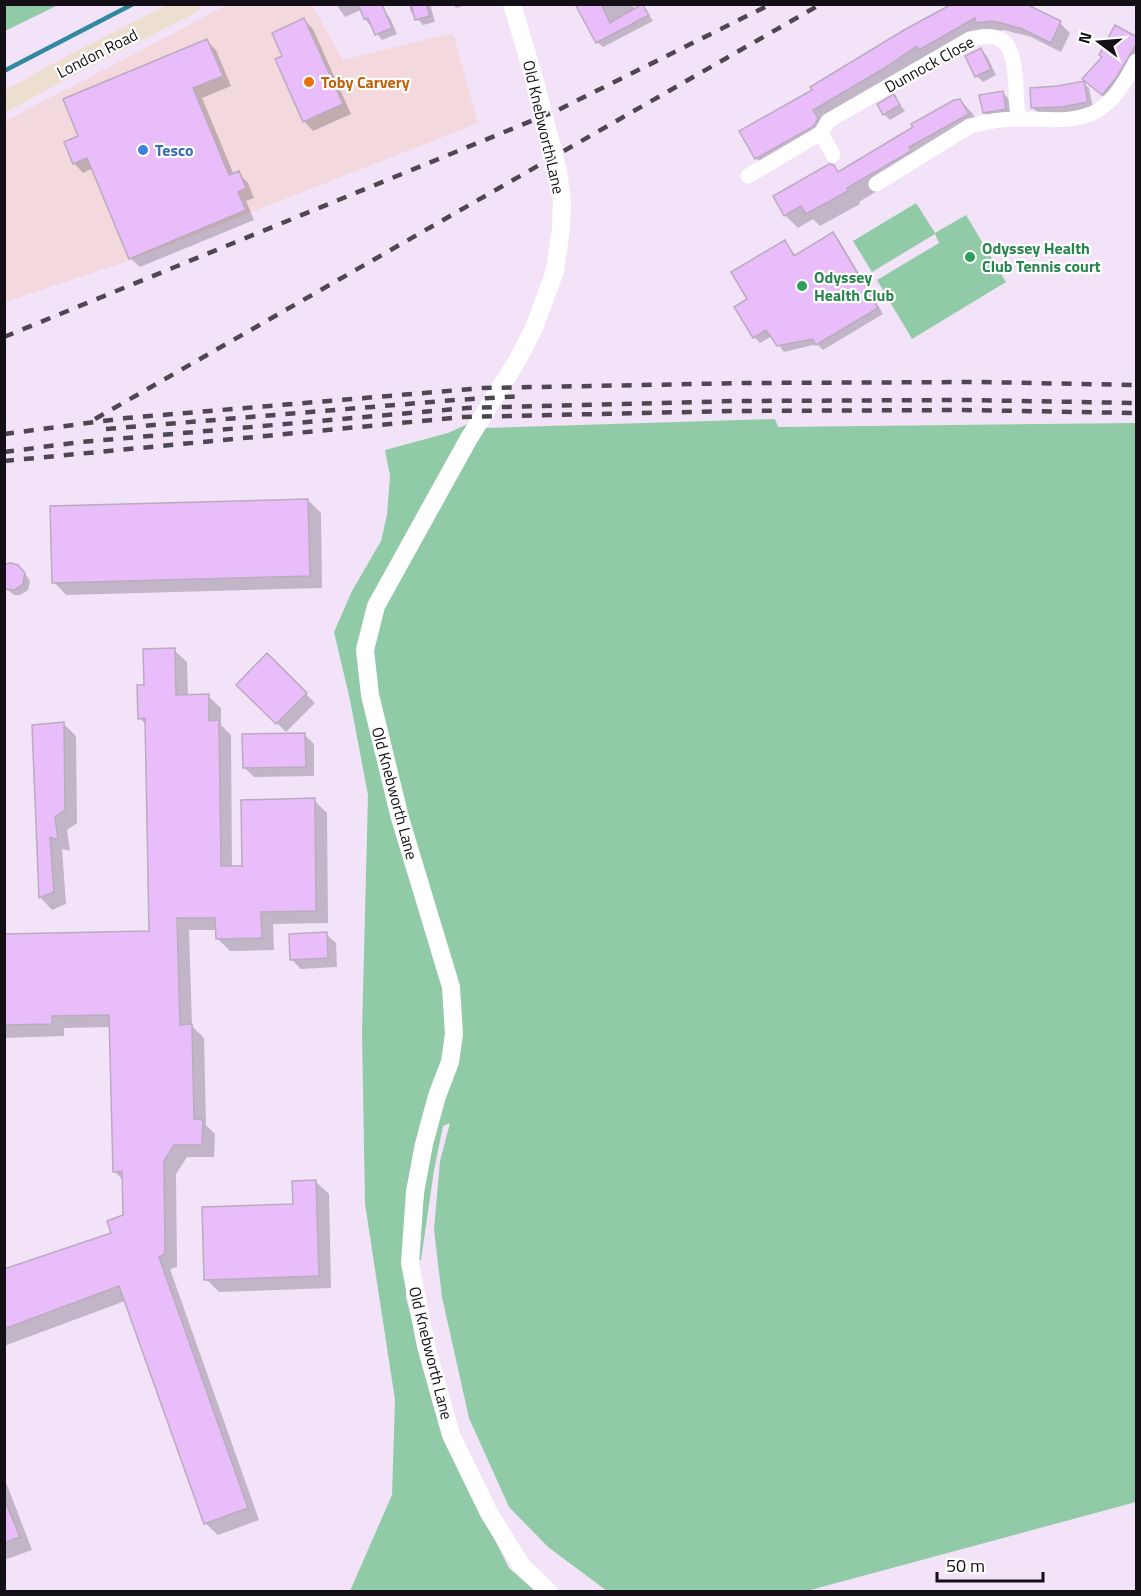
<svg xmlns="http://www.w3.org/2000/svg" width="1141" height="1596" viewBox="0 0 1141 1596" font-family="'Titillium Web',sans-serif">
  <rect width="100%" height="100%" fill="#f3e3f9"/>
  <path fill="#f3d8dd" d="M311,4L343,60L453,33L478,123L125,262L5,302L4,122L227,5Z"/>
  <path fill="#90caa6" d="M5,4H58V5L5,31Z
    M916,203L935,233L966,215L1006,282L912,339L877,280L939,243L935,234L872,272L853,241Z
    M775,419L778,427L1136,423V1502L803,1592L607,1591L548,1547L509,1507L469,1418L442,1297L434,1230L440,1161L450,1123L443,1126L434,1170L421,1260L417,1261L427,1163L460,1038L375,689L372,649L382,608L485,428Z
    M470,423L359,644L444,987L447,1026L443,1058L407,1217L406,1298L436,1407L468,1487L509,1568L535,1591H350L392,1495L395,1400L365,1204L362,1032L368,795L350,700L334,632L352,591L381,541L387,515L390,476L385,450L448,433Z"/>
  <path fill="#0003" d="M336,4H379L390,18L397,34L382,40L365,19L361,10L345,17Z
    M409,4H430L435,22L423,25L411,12Z
    M453,4H466V5L456,8Z
    M577,4H632L635,10L643,6L653,21L603,47L597,42Z
    M955,4H1030L1037,11L1060,23L1070,33L1061,52L1031,37L1004,30L987,33L983,29L930,59L827,129L766,168L756,158L814,90Z
    M304,20L313,29L351,114L313,131L304,121L284,57Z
    M1136,38V58L1108,100L1086,82Z
    M207,41L216,50L231,86L202,98L234,175L238,173L248,183L254,198L246,201L254,220L140,267L130,258L93,168L83,173L74,163L80,136Z
    M981,50L987,56L996,75L983,82L977,76Z
    M1083,82L1089,88L1093,108L1068,113L1039,114L1033,108L1057,88Z
    M1002,92L1008,98L1011,114L990,118L984,112Z
    M894,96L905,111L890,120L884,114Z
    M960,100L973,114L981,127L859,202L860,204L820,226L813,219L798,228L785,215L833,166L839,172Z
    M833,234L839,240L883,314L823,350L817,344L784,352L772,336L760,343L754,337L749,300L785,242L796,256Z
    M308,500L321,513L322,588L66,595L54,582Z
    M4,552L6,565L24,572L30,581L28,590L20,595H14L4,587Z
    M174,650L187,662L188,696H208L221,708V725L231,735L232,867H244L314,800L327,813L328,923L273,924L274,950L230,951L217,938V930H189L192,1026L204,1038L206,1125L215,1134L214,1157H187L176,1174L177,1267L170,1269L259,1520L218,1535L205,1523L125,1301L4,1346V1270L113,1234L124,1216V1181L114,1171L111,1027L64,1028V1036L4,1038V936L150,932L147,725L139,718L145,687Z
    M267,655L315,703L286,732L238,685Z
    M63,723L76,736L77,823L67,830L70,851L62,849L66,904L52,910L40,897Z
    M305,735L314,744V776L254,777L244,767Z
    M326,934L336,943L337,967L301,969L291,959Z
    M316,1182L329,1194L331,1288L219,1292L206,1279L295,1206Z
    M4,1477L32,1550L4,1560Z"/>
  <g fill="none" stroke-linecap="round" stroke-linejoin="round">
    <path stroke="#3088a1" stroke-width="4.5" d="M4,71L133,4"/>
  </g>
  <path fill="#e9bdf9" stroke="#baabbf" stroke-width="1.5" d="M358,4H382L392,28L375,35L368,18L364,19Z
    M411,4H426L430,16L415,20Z
    M575,4H601L610,23L642,4L649,15L596,43Z
    M952,4H1026L1061,21L1051,43L1020,28L993,21L976,23L975,18L919,50L917,46L883,69L813,110L818,118L814,126L755,159L739,131L812,90L810,87L904,30Z
    M304,18L343,104L303,122L275,59L282,56L272,33Z
    M1115,25L1137,37V43L1116,78L1102,95L1082,79L1102,57L1099,55Z
    M207,39L223,76L193,88L229,175L239,171L246,188L238,192L246,210L129,259L87,158L73,164L64,142L78,136L63,99Z
    M981,48L991,69L975,77L965,56Z
    M1084,81L1088,102L1062,107L1031,108L1030,88L1057,86Z
    M1003,91L1006,109L983,113L979,95Z
    M894,94L900,105L883,115L877,104Z
    M960,99L969,114L909,147L911,151L847,188L848,191L806,214L801,206L784,216L773,196L829,164L834,165L838,172L913,127L911,124L954,100Z
    M833,232L878,308L816,345L812,339L777,346L766,330L753,338L734,307L747,299L731,272L785,240L794,256Z
    M308,499L310,576L52,583L50,506Z
    M11,563L18,565L25,573L23,584L14,590L4,589V564Z
    M175,648L176,695L209,694V721L219,720L221,866H242L241,800L315,798L316,911L261,912L262,938L216,939L215,918H177L180,1025L192,1024L194,1119L203,1120L202,1145H174L164,1161L165,1254L159,1257L248,1508L204,1524L119,1286L4,1329V1269L111,1233L107,1221L123,1215L122,1171L113,1172L109,1015L52,1016V1024L4,1025V934L149,931L145,718L138,719L137,685H144L143,649Z
    M267,653L307,693L276,724L236,685Z
    M64,722L65,810L55,817L58,840L50,837L54,892L39,898L32,725Z
    M305,733L306,767L243,768L242,734Z
    M327,932L328,958L290,960L289,934Z
    M316,1180L319,1276L204,1280L202,1207L293,1204L292,1181Z
    M4,1498L20,1537L4,1543Z"/>
  <g fill="none" stroke-linecap="round" stroke-linejoin="round">
    <path stroke="#fff" stroke-width="15" d="M821,133L833,155
      M748,176L821,133L828,121L970,39C1011,28 1013,52 1016,85C1016,96 1017,108 1018,119
      M876,184L970,126C985,122 1000,119 1016,119C1042,118 1068,124 1093,113C1113,104 1127,79 1136,61"/>
    <path stroke="#fff" stroke-width="18" d="M512,4L534,78L558,171L562,202L561,228L555,271L534,328L517,361L468,440L376,606L365,650L370,695L400,818L451,987L454,1034L450,1062L437,1096L424,1144L415,1192L410,1263L426,1346L451,1435L489,1513L521,1565L549,1592"/>
    <path stroke="#eddfcf" stroke-width="20" d="M4,102L77,62L191,4"/>
    <path stroke="#4e4651" stroke-width="4.5" stroke-dasharray="10 10" stroke-linecap="butt" d="M4,337L558,110L771,4
      M95,419L821,4
      M106,429L455,400L524,396
      M4,434L126,418L483,388L748,383L979,382L1136,385
      M4,452L81,442L467,408L736,401L966,400L1136,403
      M4,461L463,417L733,411L963,410L1136,413"/>
  </g>
  <circle fill="#e8710a" stroke="#fff" stroke-width="2" cx="309" cy="82" r="6"/>
  <circle fill="#3f7fe0" stroke="#fff" stroke-width="2" cx="143" cy="150" r="6"/>
  <g fill="#2e9e5b" stroke="#fff" stroke-width="2">
    <circle cx="970" cy="257" r="6"/>
    <circle cx="802" cy="286" r="6"/>
  </g>
  <g text-anchor="middle" stroke-width="4.5" stroke-linejoin="round" paint-order="stroke">
    <g font-size="16" fill="#140f16" stroke="#fff">
      <text transform="translate(97 53) rotate(-27)" y="6">London Road</text>
      <text transform="translate(929 64) rotate(-29)" y="6">Dunnock Close</text>
      <text transform="translate(544 127) rotate(77)" y="6">Old Knebworth Lane</text>
      <text transform="translate(395 793) rotate(75)" y="6">Old Knebworth Lane</text>
      <text transform="translate(431 1353) rotate(76)" y="6">Old Knebworth Lane</text>
    </g>
    <g font-size="16" font-weight="bold" fill="#c56008" stroke="#fff" text-anchor="start">
      <text x="321" y="88">Toby Carvery</text>
    </g>
    <g font-size="16" font-weight="bold" fill="#366cbe" stroke="#fff" text-anchor="start">
      <text x="155" y="156">Tesco</text>
    </g>
    <g font-size="16" font-weight="bold" fill="#27864d" stroke="#fff" text-anchor="start">
      <text x="982" y="254">Odyssey Health<tspan x="982" dy="18">Club Tennis court</tspan></text>
      <text x="814" y="283">Odyssey<tspan x="814" dy="18">Health Club</tspan></text>
    </g>
  </g>
  <rect width="1141" height="1596" fill="none" stroke="#140f16" stroke-width="12"/>
  <g transform="translate(1099 42) rotate(286)" stroke="#ffffff" stroke-width="4.5" paint-order="stroke">
  <path d="M0-4.5L10 22L0 15L-10 22Z" fill="#140f16"/>
  <text y="-9" font-size="16" font-weight="bold" text-anchor="middle" fill="#140f16">N</text>
  </g>
  <path d="M937 1572v9h106v-9" fill="none" stroke="#140f16" stroke-width="3"/>
  <text x="946" y="1572" font-size="18" fill="#140f16" stroke="#ffffff" stroke-width="4.5" paint-order="stroke">50 m</text>
</svg>
